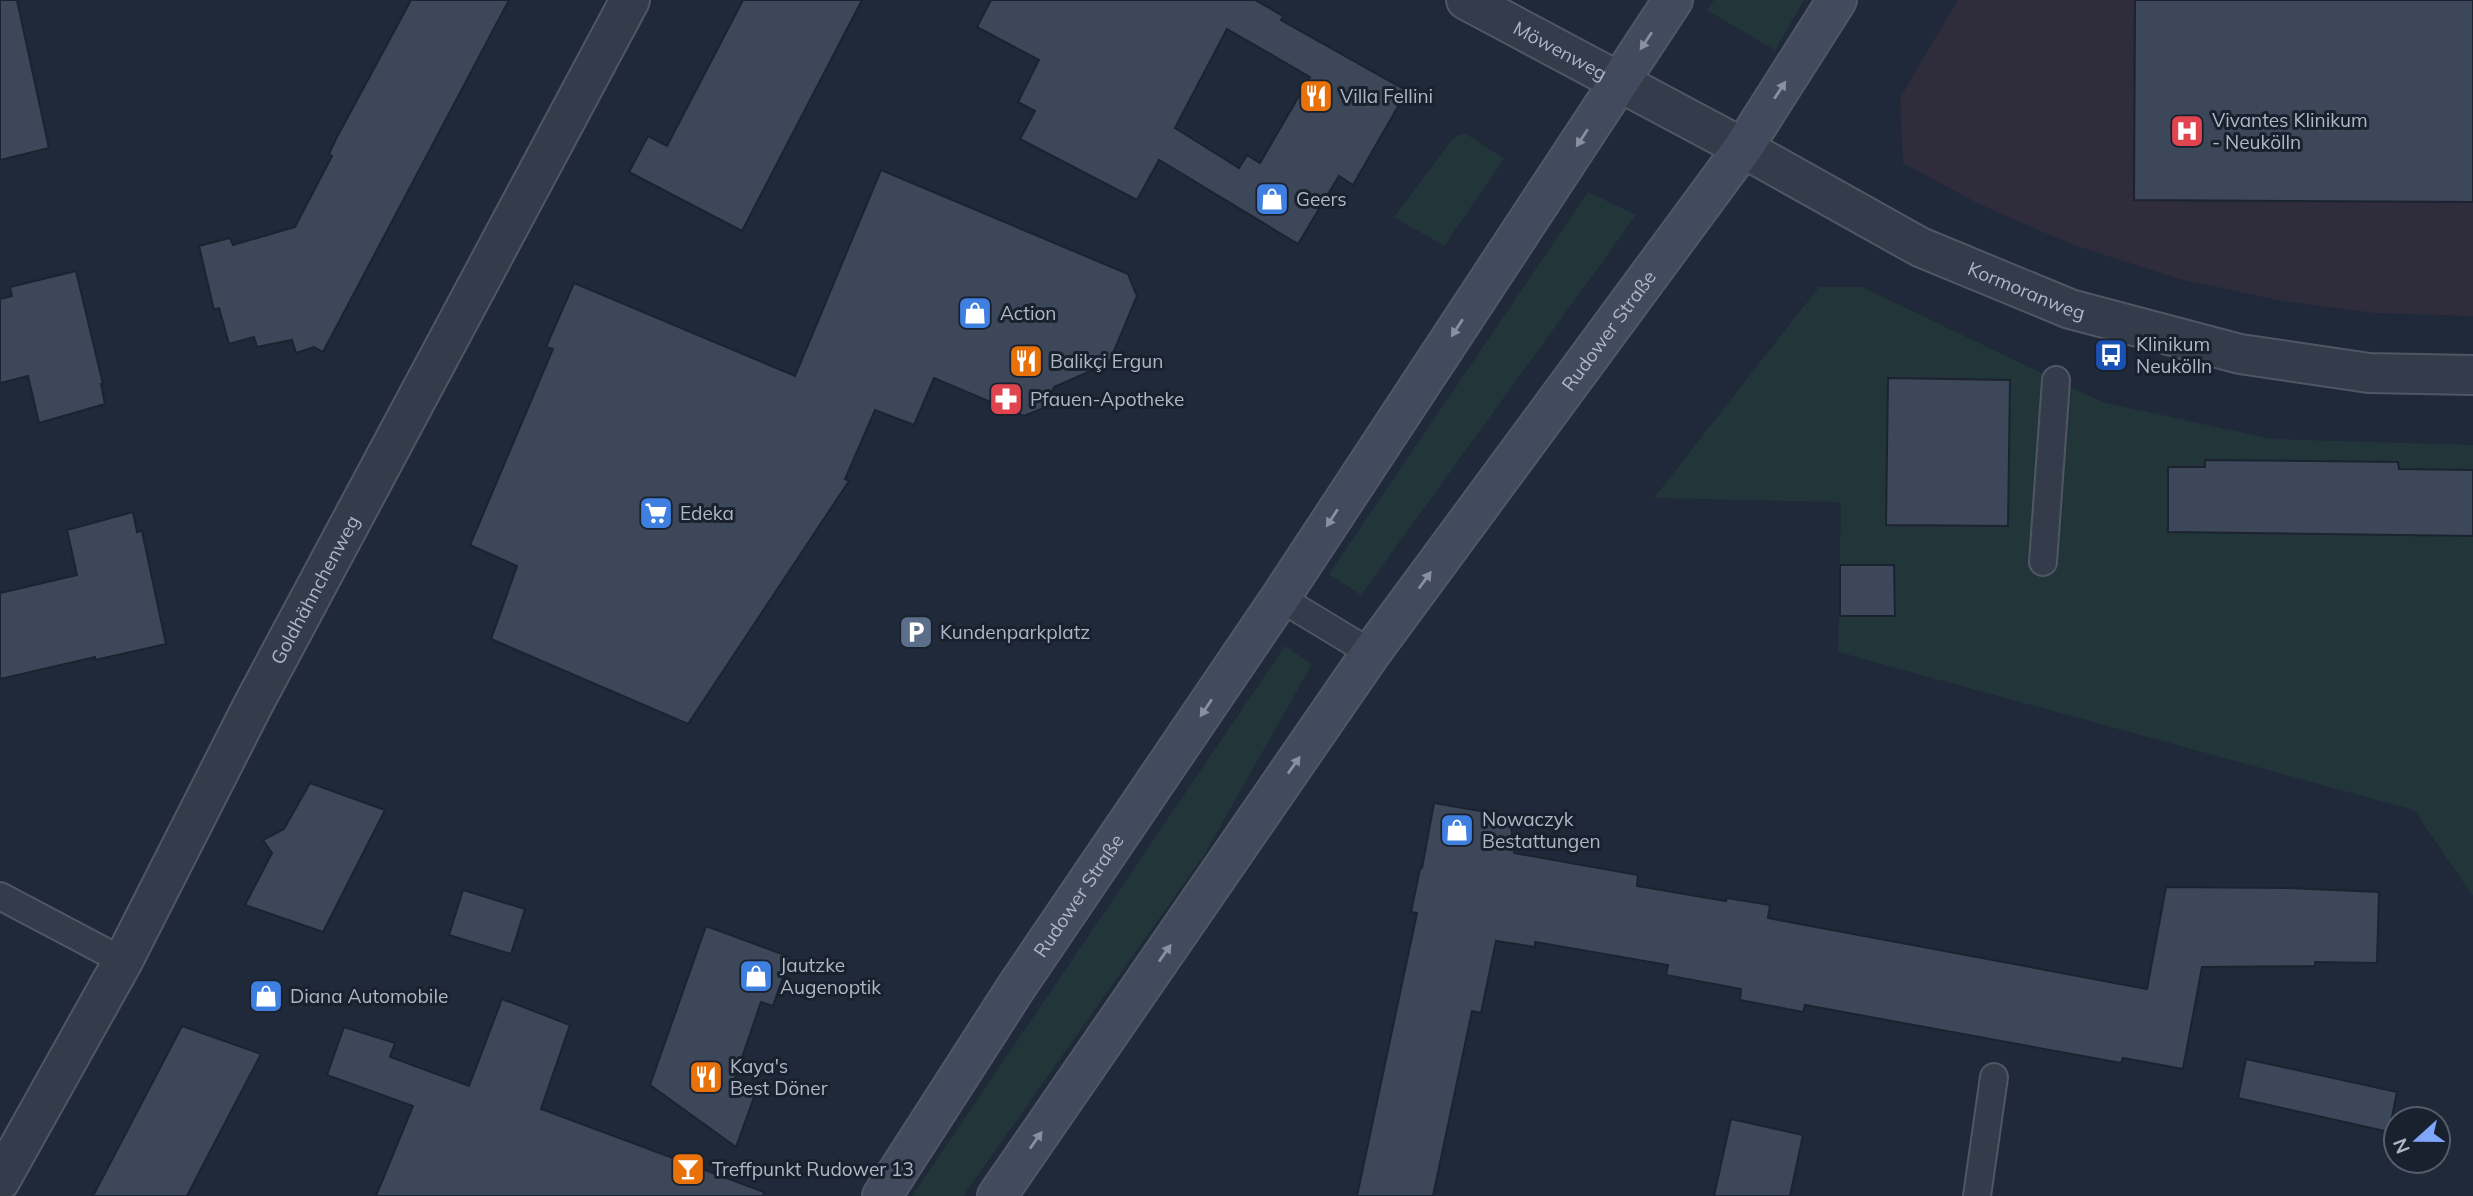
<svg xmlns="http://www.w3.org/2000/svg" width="2473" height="1196" viewBox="0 0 2473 1196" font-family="Mulish,sans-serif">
  <rect width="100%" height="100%" fill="#202939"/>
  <path fill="#2f2c3b" d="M1958,0H2473V316L2375,313L2282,301L2179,279L2074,245L2022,223L1979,204L1903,163L1900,98Z"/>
  <path fill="#22363a" d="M1714,0H1804L1775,50L1707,10Z
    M1466,134L1504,159L1444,246L1394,217L1452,140L1459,135Z
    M1588,192L1636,215L1361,595L1329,574Z
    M1819,287H1862L2102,402L2271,439L2473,445V896L2414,810L1838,652L1841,502L1654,498Z
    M1285,646L1312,664L1204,855L963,1196H912Z"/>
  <path fill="#3c4759" stroke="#1b2330" stroke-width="2" fill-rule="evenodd" d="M0,0H17L49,148L0,160Z
    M411,0H509L323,352L314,347L296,353L292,340L257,347L254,337L229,344L219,308L214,310L199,246L230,238L233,245L295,227L332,156L329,154L337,137Z
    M743,0H862L742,231L629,172L648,136L667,146Z
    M991,0H1255L1283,16L1281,20L1407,91L1353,185L1339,176L1298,244L1159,160L1137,200L1020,139L1035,111L1018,102L1039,60L977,27ZM1227,29L1310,77L1260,163L1247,155L1239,168L1175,128Z
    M2135,0H2473V202L2134,200Z
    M881,170L1128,274L1137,296L1109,363L1054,387L1046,407L1024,416L934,378L914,425L875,410L845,479L849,481L688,724L491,639L517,566L470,545L553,349L546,347L574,283L795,376Z
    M76,271L103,384H101L105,404L39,423L28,376L0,383V299L12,296L10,287Z
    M1888,378L2010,380L2008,526L1886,525Z
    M2205,460L2398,462L2399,469L2473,470V536L2168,532V467H2205Z
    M133,512L137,532L142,531L166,644L95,660V657L0,679V593L77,575L67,530Z
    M1840,565H1894L1895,616H1840Z
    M310,783L385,810L323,932L245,905L272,853L263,840L284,829Z
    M1434,803L1510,816L1514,853L1638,875L1637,886L1726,901L1727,898L1770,905L1768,918L2147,989L2166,887L2289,888L2379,892L2377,963L2315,962V966L2202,967L2183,1069L2123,1058L2121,1063L1805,1005L1803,1012L1740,1000L1741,989L1666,975L1668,965L1535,942V947L1496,941L1481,1013L1472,1011L1433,1196H1357L1417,913L1411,912L1420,869L1422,868Z
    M463,890L525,909L511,954L449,935Z
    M706,926L790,957L773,1006L761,1002L734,1081L757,1089L736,1147L650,1085Z
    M502,999L570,1025L541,1109L764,1192L763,1196H376L413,1106L327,1075L344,1027L395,1043L390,1057L469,1086Z
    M182,1026L261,1054L203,1165L187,1196H93Z
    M2246,1059L2397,1092L2389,1132L2238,1098Z
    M1731,1119L1803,1135L1790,1196H1714Z"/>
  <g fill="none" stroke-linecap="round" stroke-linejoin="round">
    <g stroke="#4f5664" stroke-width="30">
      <path id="lane" d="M2043,562L2056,380
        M1280,598L1371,653
        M0,896L123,961
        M1977,1196L1994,1077"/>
    </g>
    <g stroke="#4f5664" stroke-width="42">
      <g id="street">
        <path id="s1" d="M1466,0L1743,148L1920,247L2070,309L2240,354L2369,373L2473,375"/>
        <path id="s2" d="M0,1181L123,961L253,705L630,0"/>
      </g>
    </g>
    <g stroke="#4f5664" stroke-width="42">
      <g id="secondary">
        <path id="s3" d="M882,1196L1015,989L1280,598L1673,0"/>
        <path id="s4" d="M997,1196L1371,653L1743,148L1837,0"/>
      </g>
    </g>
    <use href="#lane" stroke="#343b4a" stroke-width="26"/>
    <use href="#street" stroke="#343b4a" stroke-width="38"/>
    <use href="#secondary" stroke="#424a5d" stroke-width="38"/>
  </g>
  <defs><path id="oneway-solid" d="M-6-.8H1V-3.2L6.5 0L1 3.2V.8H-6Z" transform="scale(1.75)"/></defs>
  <g fill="#8990a1">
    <use href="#oneway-solid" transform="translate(1646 41) rotate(124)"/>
    <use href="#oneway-solid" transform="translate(1780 90) rotate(-57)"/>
    <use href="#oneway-solid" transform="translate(1582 138) rotate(123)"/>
    <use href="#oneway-solid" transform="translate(1457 328) rotate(123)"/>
    <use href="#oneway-solid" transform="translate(1332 518) rotate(123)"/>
    <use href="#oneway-solid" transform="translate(1425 580) rotate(-54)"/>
    <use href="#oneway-solid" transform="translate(1206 708) rotate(124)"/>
    <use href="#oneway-solid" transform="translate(1294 765) rotate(-55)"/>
    <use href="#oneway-solid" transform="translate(1165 953) rotate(-55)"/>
    <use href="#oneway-solid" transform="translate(1036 1140) rotate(-55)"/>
  </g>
  <defs>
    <g id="restaurant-square" transform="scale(1.75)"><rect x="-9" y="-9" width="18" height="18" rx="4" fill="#e8710a" stroke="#19212e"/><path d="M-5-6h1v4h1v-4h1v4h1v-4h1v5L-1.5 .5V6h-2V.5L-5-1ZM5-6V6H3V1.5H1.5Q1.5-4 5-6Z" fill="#fff"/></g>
    <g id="hospital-square" transform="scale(1.75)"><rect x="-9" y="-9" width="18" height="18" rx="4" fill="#e0444e" stroke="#19212e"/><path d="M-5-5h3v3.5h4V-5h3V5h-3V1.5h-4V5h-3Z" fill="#fff"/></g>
    <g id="shop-square" transform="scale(1.75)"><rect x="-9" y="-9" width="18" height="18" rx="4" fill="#3f7fe0" stroke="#19212e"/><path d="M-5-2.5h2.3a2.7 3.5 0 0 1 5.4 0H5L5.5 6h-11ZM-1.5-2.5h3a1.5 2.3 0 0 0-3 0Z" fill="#fff"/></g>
    <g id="bus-square" transform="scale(1.75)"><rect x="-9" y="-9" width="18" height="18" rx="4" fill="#1a4fb4" stroke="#19212e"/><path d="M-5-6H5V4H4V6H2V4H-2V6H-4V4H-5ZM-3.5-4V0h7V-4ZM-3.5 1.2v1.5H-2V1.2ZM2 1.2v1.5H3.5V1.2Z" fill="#fff"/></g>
    <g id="pharmacy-square" transform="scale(1.75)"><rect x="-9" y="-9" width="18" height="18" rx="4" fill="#e0444e" stroke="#19212e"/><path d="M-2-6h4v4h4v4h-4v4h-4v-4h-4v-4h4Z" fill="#fff"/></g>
    <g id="supermarket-square" transform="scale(1.75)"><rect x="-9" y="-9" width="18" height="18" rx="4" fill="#3f7fe0" stroke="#19212e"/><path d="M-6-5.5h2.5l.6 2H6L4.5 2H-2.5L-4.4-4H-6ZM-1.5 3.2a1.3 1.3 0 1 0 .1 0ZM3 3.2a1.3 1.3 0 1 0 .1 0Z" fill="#fff"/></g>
    <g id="parking-square" transform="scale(1.75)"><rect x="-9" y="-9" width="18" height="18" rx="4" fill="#5c6f8a" stroke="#19212e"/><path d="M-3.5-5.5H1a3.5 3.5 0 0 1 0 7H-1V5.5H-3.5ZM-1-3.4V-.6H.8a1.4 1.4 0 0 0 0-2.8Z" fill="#fff"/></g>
    <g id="bar-square" transform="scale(1.75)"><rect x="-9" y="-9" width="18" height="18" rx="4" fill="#e8710a" stroke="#19212e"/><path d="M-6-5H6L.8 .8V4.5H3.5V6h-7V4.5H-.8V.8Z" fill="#fff"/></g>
  </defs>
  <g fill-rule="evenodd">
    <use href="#restaurant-square" x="1316" y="96"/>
    <use href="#hospital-square" x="2187" y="131"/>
    <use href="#shop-square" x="1272" y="199"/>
    <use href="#shop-square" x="975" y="313"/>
    <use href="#bus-square" x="2111" y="355"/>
    <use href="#restaurant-square" x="1026" y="361"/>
    <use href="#pharmacy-square" x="1006" y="399"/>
    <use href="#supermarket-square" x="656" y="513"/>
    <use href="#parking-square" x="916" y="632"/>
    <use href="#shop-square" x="1457" y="830"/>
    <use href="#shop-square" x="756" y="976"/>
    <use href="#shop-square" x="266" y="996"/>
    <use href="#restaurant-square" x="706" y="1077"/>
    <use href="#bar-square" x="688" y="1169"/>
  </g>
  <g text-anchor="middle" stroke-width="6" stroke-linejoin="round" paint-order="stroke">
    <g font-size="19" fill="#afb6c6" stroke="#19212e">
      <text dy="7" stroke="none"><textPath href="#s1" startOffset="107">Möwenweg</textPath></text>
      <text dy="7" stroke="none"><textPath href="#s1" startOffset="632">Kormoranweg</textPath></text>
      <text dy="7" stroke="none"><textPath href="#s4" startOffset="1060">Rudower Straße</textPath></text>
      <text dy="7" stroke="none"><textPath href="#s2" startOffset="670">Goldhähnchenweg</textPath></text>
      <text dy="7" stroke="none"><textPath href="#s3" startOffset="359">Rudower Straße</textPath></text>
    </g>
    <g font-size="19" fill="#afb6c6" stroke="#19212e" text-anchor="start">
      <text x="1340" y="103">Villa Fellini</text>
      <text x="2212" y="127">Vivantes Klinikum<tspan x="2212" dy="22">- Neukölln</tspan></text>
      <text x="1296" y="206">Geers</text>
      <text x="1000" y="320">Action</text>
      <text x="2136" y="351">Klinikum<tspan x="2136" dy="22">Neukölln</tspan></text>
      <text x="1050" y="368">Balikçi Ergun</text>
      <text x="1030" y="406">Pfauen-Apotheke</text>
      <text x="680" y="520">Edeka</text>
      <text x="940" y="639">Kundenparkplatz</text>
      <text x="1482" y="826">Nowaczyk<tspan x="1482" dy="22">Bestattungen</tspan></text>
      <text x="780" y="972">Jautzke<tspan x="780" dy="22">Augenoptik</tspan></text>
      <text x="290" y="1003">Diana Automobile</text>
      <text x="730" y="1073">Kaya's<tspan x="730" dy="22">Best Döner</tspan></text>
      <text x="712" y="1176">Treffpunkt Rudower 13</text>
    </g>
  </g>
  <g transform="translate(2417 1140) rotate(249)"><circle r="33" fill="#19212e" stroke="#555d6b" stroke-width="2"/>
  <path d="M0-5L12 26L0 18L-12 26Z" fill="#7fa6fb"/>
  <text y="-10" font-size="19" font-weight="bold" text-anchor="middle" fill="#afb6c6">N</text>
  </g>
</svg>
